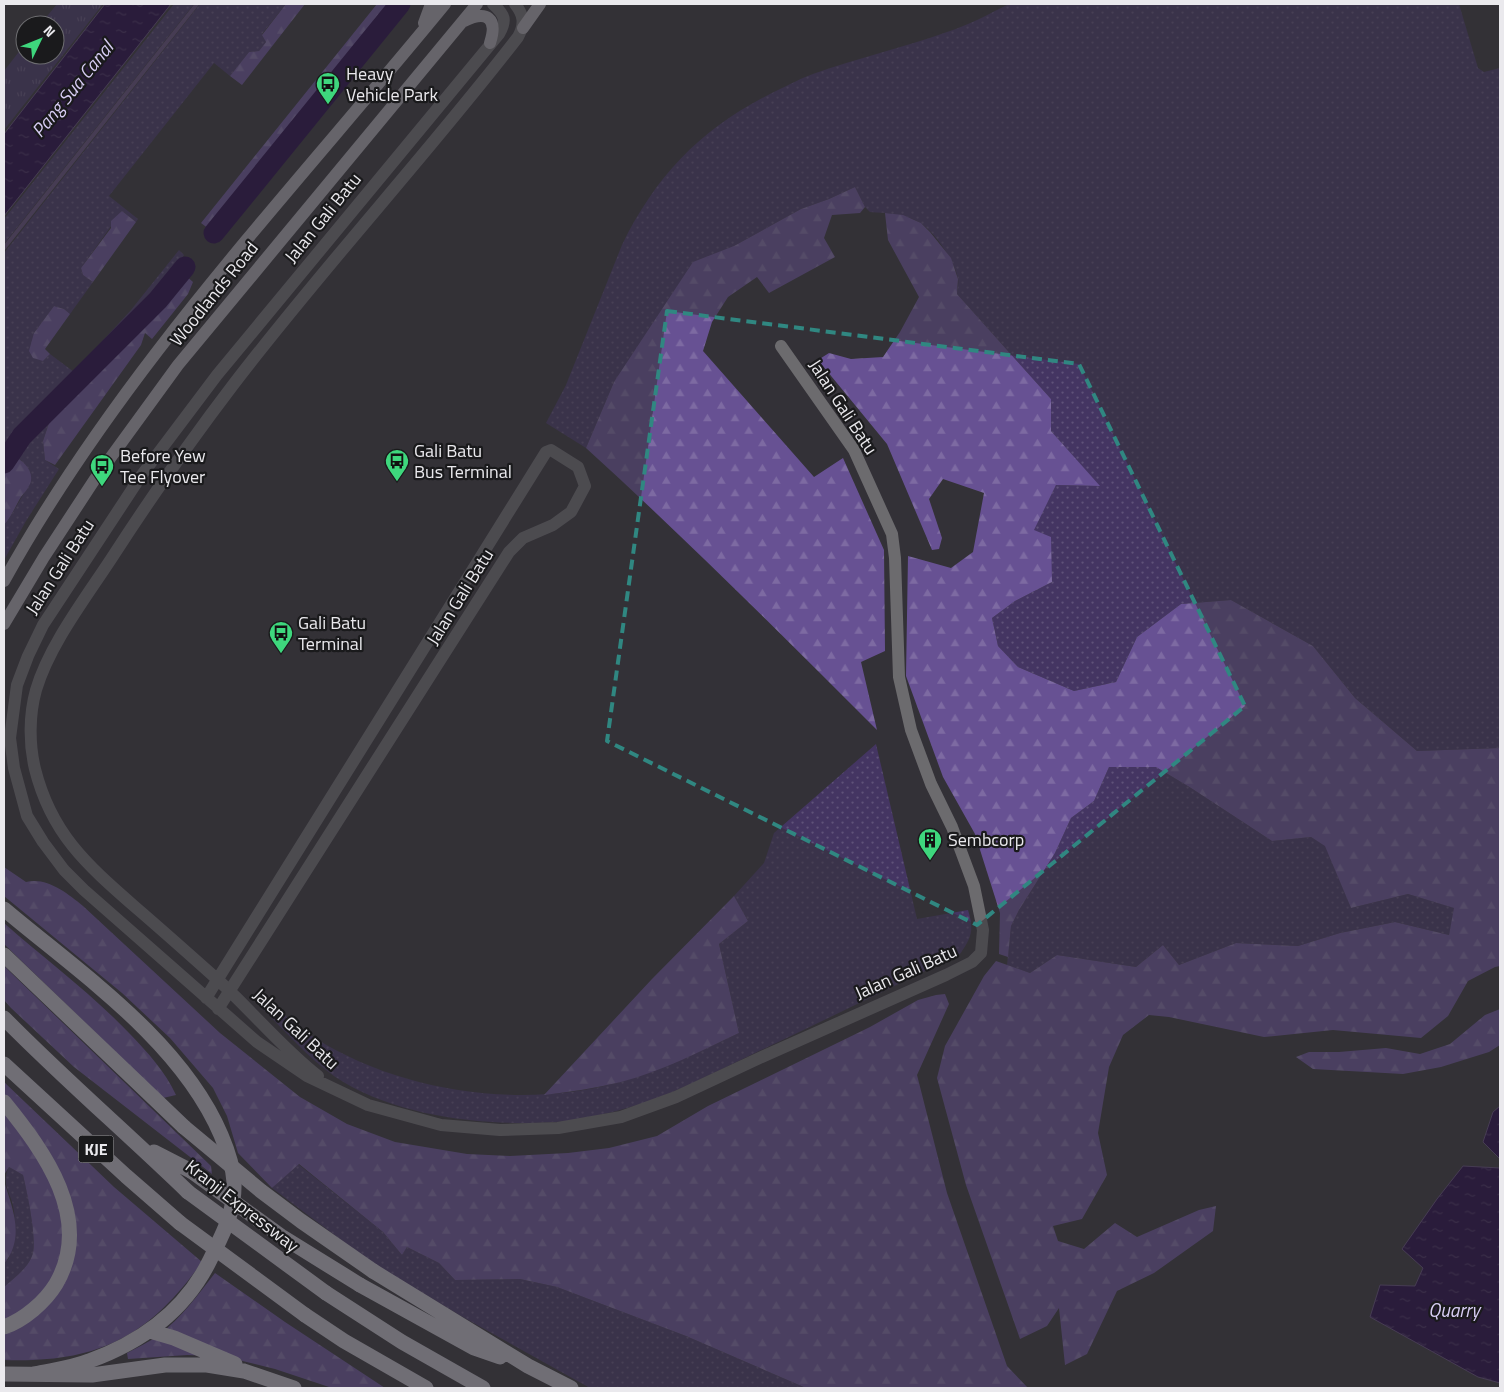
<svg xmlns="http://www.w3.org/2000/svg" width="1504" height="1392" viewBox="0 0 1504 1392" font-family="'Titillium Web',sans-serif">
  <defs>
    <pattern id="grass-dots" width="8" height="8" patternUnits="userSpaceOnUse" patternTransform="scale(1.25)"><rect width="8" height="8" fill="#443562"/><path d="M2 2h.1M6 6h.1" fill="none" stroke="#5f5279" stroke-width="1.8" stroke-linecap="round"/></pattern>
    <pattern id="forest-firs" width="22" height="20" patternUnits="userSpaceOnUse" patternTransform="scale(1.25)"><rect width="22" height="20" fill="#675193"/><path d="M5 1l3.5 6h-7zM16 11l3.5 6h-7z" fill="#7d6aa2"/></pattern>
    <pattern id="park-tufts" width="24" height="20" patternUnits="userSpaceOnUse" patternTransform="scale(1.25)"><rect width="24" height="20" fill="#443562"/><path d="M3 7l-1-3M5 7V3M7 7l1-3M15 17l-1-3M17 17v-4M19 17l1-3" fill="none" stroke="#5f5279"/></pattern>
    <pattern id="water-ripples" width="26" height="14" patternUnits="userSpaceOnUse" patternTransform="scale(1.25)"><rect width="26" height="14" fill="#210441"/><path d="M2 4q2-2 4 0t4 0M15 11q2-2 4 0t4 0" fill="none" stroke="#41295d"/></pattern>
  </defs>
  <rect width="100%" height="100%" fill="#333137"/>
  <path fill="url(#grass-dots)" d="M174,4H194L4,244V219Z
    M200,4H286L262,34L266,42L259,51L249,52L230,76L214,63L109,196L138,219L136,222L122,211L81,268L83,275L93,282L70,314L64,309L54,306L34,333L43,361L50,354L74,372L131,310L179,250L184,255L180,261L182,263L153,297L77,375L74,372L16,430L4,447V253Z
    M1009,4H1459L1478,68L1484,72L1500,68V748L1417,751L1355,698L1313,646L1231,600L1181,604L1137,637L1116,682L1074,691L1018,667L998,646L992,618L1015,601L1052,582L1033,530L1056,485L1099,486L1051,431V399L957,294C957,289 959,284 958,279C955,261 934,231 919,222C904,214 887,213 870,212L865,207L855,187L829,199L801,209L734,246L614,382L586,448L546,423L566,385L622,245C658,172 704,126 778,90C789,85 801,78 813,74C857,58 903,48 947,32C969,25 989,14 1009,4Z
    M52,414L43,441L45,460L59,469L26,521L4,560V525C14,513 20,498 29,486L22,461L13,455L26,439Z
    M876,744L917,919L968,910C974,930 972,937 960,954C892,987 823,1021 755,1053C711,1074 667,1098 620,1110C601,1115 574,1121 555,1122C488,1126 405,1118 345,1083C314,1065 288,1034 262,1008L267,1000C282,1013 298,1027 315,1038C402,1093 525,1110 623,1081C663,1069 701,1051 739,1033L719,944L748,921L734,896L764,863L774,833Z
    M1109,767H1156L1191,788L1272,841L1311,837L1326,846L1351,908L1408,894L1455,908L1449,935L1395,922L1340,933L1298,946L1236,943L1179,965L1163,945L1136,967L1057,955L1030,973L1007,965L1011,926L1019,910L1055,853L1071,818L1094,801Z
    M298,1164L383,1232L402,1255L407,1247L439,1263L455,1280L520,1279L557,1287L686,1336L806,1388H590L461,1316L369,1261L272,1188Z
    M9,1167L23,1175C27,1191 38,1242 32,1256C27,1269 14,1278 4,1287V1264L9,1258C10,1246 16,1222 14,1211C12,1193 0,1185 9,1167Z"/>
  <path fill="url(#forest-firs)" d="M286,4H305L242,85L230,76L249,52L259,51L266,42L262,35Z
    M377,4H394L209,229L201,223Z
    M855,187L865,207L860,213L832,215L824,238L835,257L769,293L757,277L728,297L712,322L703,351L814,477L843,458L884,550L885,651L861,662L877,730C782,635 686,539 586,448L614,382L693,262L734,246L801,209L829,199Z
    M122,211L136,222L93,282L83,275L81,268L111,228V221Z
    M885,213L903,215L921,223L930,232L951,258L958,279L957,294L1051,399V431L1100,486L1056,485L1034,530L1051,537L1052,582L1015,601L992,618L998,646L1018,667L1074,691L1116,682L1137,637L1181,604L1231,600L1313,646L1355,698L1417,751L1500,748V966L1495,967L1468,981L1448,1016L1421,1038L1333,1030L1264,1037L1169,1017L1149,1015L1123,1035L1109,1067L1098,1133L1107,1175L1082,1219L1053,1226L1058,1241L1084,1249L1115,1223L1137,1237L1199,1210L1216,1206L1213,1231L1154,1273L1117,1291L1087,1354L1065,1365L1059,1308L1047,1326L1020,1339L966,1185L937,1078L945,1046L984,976L996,961L1030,973L1057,955L1136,967L1163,945L1179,965L1236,943L1298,946L1340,933L1395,922L1449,935L1454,908L1408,894L1351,908L1325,846L1311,837L1272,841L1191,788L1156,767H1109L1094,801L1071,818L1055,853L1019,910L1011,926L1008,957L999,954L1000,913L975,834L943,777L906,676L908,556L951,568L973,552L984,493L943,479L929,499L942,538L939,549L932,550L887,444L818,360L829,353L851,359L883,357L900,332L919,297L888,240Z
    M185,275L193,282L188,294L152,339L145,333L141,345L55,465L45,460L43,441L52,414L152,314Z
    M54,306L64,309L70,314L45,349L50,354L43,361L33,358L29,351L34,333Z
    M13,455C23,461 35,471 30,484C28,489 24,493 21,497C15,507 12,516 4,525V471Z
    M4,867L26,882C47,877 67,893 83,906L220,1033L300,1097L347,1124L395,1142L467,1154L510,1156L568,1153L609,1148L657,1136L708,1106L870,1027L918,1000L936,995L945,994L949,1004L917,1075L947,1193L1007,1366L1028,1388H806L686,1336L557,1287L520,1279L455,1280L439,1263L407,1247L402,1255L383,1232L299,1164L272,1188L238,1153L227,1116L213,1088L170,1038L122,993L4,896Z
    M734,896L748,921L719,944L739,1033C701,1051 662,1071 621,1082C595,1088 570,1092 544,1095L652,979Z
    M4,923C46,960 92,994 130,1034C148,1053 165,1071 176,1095L163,1098L4,944Z
    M4,966L211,1166L212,1174L74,1067L11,1008L4,1000Z
    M1500,1009V1045L1489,1052L1441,1067L1403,1074L1313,1069L1296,1057L1309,1052H1339L1386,1048L1420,1054L1450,1044L1485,1015Z
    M4,1082L114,1187L202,1262C148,1338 97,1363 4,1360V1287C14,1278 27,1269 32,1256C38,1242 27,1192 23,1175L9,1167L4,1175Z
    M4,1181C13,1210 25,1237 4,1264Z
    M215,1273L285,1322L385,1388H332L275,1369L222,1356L187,1355L128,1359L127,1353C138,1347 149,1342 159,1335C181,1318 198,1295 215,1273Z"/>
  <path fill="url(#park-tufts)" d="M57,4H103L4,130V71L25,44V55H55V25H40Z"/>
  <path fill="url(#water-ripples)" stroke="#5d4975" d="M105,4H171L4,216V134Z
    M1500,1106V1159L1483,1142L1493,1112Z
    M1463,1166L1500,1168V1383L1478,1377L1370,1317L1380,1285L1415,1286L1423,1268L1402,1249L1437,1199Z"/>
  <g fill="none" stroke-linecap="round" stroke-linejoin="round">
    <path stroke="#5d4975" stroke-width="4" d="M4,248L197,4"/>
    <path stroke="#210441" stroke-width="21" d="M214,233L400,4
      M4,463L22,436L158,300L185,267"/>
    <path stroke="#6c6b6e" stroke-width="12" d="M493,4C505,15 507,20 499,34L217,375L141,476L43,625L28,656L17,685L10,738L14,768L27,816L43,842L64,870L84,890L257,1042L307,1076L368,1105L441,1125L500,1130L558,1128L621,1117L676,1097L764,1056L946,975L972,962L981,953L983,930L974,886L952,827L931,784L911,730L899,677L895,558L892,534L854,450L781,346
      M206,998L546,452L551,450L578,467L585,486L571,512L553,525L523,538L509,552L218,1009
      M318,1076C282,1048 252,1011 218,980C190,955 162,930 134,906C86,864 51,833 35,769C29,744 29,715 36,690C50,643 88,595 115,553C152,496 191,440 233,385C324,266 426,156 518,37C525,24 524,15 515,4"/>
    <path stroke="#a5a3a9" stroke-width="12" d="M464,21C487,10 498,18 490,43
      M424,23L431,4
      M523,28L540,4
      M4,581C122,368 292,191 445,4
      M4,624L44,557L95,479L178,365L477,4"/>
    <path stroke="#bbb9c1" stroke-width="15" d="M4,909C80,973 181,1041 221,1135C227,1149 233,1166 234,1182C235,1213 223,1233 210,1260C185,1311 142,1342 89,1361C72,1368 52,1370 34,1374
      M4,955L184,1127
      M4,1018C63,1078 127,1133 188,1192
      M4,1064L126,1176L180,1223
      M4,1102C44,1151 94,1219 56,1284C45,1302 24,1320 4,1327
      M154,1152L191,1171
      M373,1271L528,1366L571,1388
      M360,1285L474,1348L500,1357
      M326,1293L402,1342L483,1388
      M305,1315L344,1341L426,1388
      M150,1331L174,1338L235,1364
      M4,1374L92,1375L165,1365H207L244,1371L294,1388"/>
    <path stroke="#bbb9c1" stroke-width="15" d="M184,1127L261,1191L301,1221L373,1271
      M191,1171L281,1236L360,1285
      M188,1192L326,1293
      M180,1223L305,1315"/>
  </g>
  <path d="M0 0H1504V1392H0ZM667,311L1079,364L1245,706L977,925L607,741Z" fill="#333137" fill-opacity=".55" fill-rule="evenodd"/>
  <path fill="none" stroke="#308781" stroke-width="4" stroke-dasharray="10 6" stroke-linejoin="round" d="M667,311L1079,364L1245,706L977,925L607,741Z"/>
  <defs>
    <g id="bus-pin" transform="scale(1.25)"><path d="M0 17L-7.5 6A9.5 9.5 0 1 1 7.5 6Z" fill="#3ed77d" stroke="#1a1a1c"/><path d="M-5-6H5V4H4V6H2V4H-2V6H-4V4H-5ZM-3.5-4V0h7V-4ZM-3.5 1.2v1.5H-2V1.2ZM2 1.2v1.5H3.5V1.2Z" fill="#111"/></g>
    <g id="building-pin" transform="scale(1.25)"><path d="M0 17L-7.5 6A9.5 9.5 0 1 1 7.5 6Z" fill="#3ed77d" stroke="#1a1a1c"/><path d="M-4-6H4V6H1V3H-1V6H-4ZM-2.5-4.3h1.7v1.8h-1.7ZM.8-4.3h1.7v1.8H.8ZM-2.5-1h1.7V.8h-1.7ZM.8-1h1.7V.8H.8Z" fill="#111"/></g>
  </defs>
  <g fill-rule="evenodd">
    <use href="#bus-pin" x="328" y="84"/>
    <use href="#bus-pin" x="397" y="461"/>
    <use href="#bus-pin" x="102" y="466"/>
    <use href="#bus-pin" x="281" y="633"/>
    <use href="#building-pin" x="930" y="840"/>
  </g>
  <g text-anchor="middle" stroke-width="4.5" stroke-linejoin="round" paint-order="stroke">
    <rect fill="#1a1a1c" stroke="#acabae" stroke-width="1" x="78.5" y="1135.5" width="35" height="27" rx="4"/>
    <g font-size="16" font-weight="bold" fill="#eae9ed">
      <text x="96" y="1155">KJE</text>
    </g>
    <g font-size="18" fill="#eae9ed" stroke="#1a1a1c" text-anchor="start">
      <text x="346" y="80">Heavy<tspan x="346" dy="21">Vehicle Park</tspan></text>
      <text x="414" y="457">Gali Batu<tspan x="414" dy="21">Bus Terminal</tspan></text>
      <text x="120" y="462">Before Yew<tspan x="120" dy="21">Tee Flyover</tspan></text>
      <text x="298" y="629">Gali Batu<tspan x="298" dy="21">Terminal</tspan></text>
      <text x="948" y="846">Sembcorp</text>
    </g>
    <g font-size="18" fill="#eae9ed" stroke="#1a1a1c">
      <text transform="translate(323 218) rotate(-51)" y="6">Jalan Gali Batu</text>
      <text transform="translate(214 294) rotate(-51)" y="6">Woodlands Road</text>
      <text transform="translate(843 407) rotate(57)" y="6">Jalan Gali Batu</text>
      <text transform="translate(60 567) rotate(-57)" y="6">Jalan Gali Batu</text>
      <text transform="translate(460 597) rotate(-58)" y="6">Jalan Gali Batu</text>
      <text transform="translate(906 972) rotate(-24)" y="6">Jalan Gali Batu</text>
      <text transform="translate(296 1029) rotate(43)" y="6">Jalan Gali Batu</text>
      <text transform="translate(242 1206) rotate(38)" y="6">Kranji Expressway</text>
    </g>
    <g font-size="19" font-style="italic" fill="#d7cdf3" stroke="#1a1a1c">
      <text transform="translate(72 89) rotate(-51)" y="7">Pang Sua Canal</text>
      <text x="1454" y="1317">Quarry</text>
    </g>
  </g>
  <rect width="1504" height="1392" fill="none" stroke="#eae9ed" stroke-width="10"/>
  <g transform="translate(40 40) rotate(47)"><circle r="24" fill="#1a1a1c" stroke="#6d6d70"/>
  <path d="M0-4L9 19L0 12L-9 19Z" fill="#3ed77d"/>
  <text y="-8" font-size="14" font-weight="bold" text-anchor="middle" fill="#eae9ed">N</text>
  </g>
</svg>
